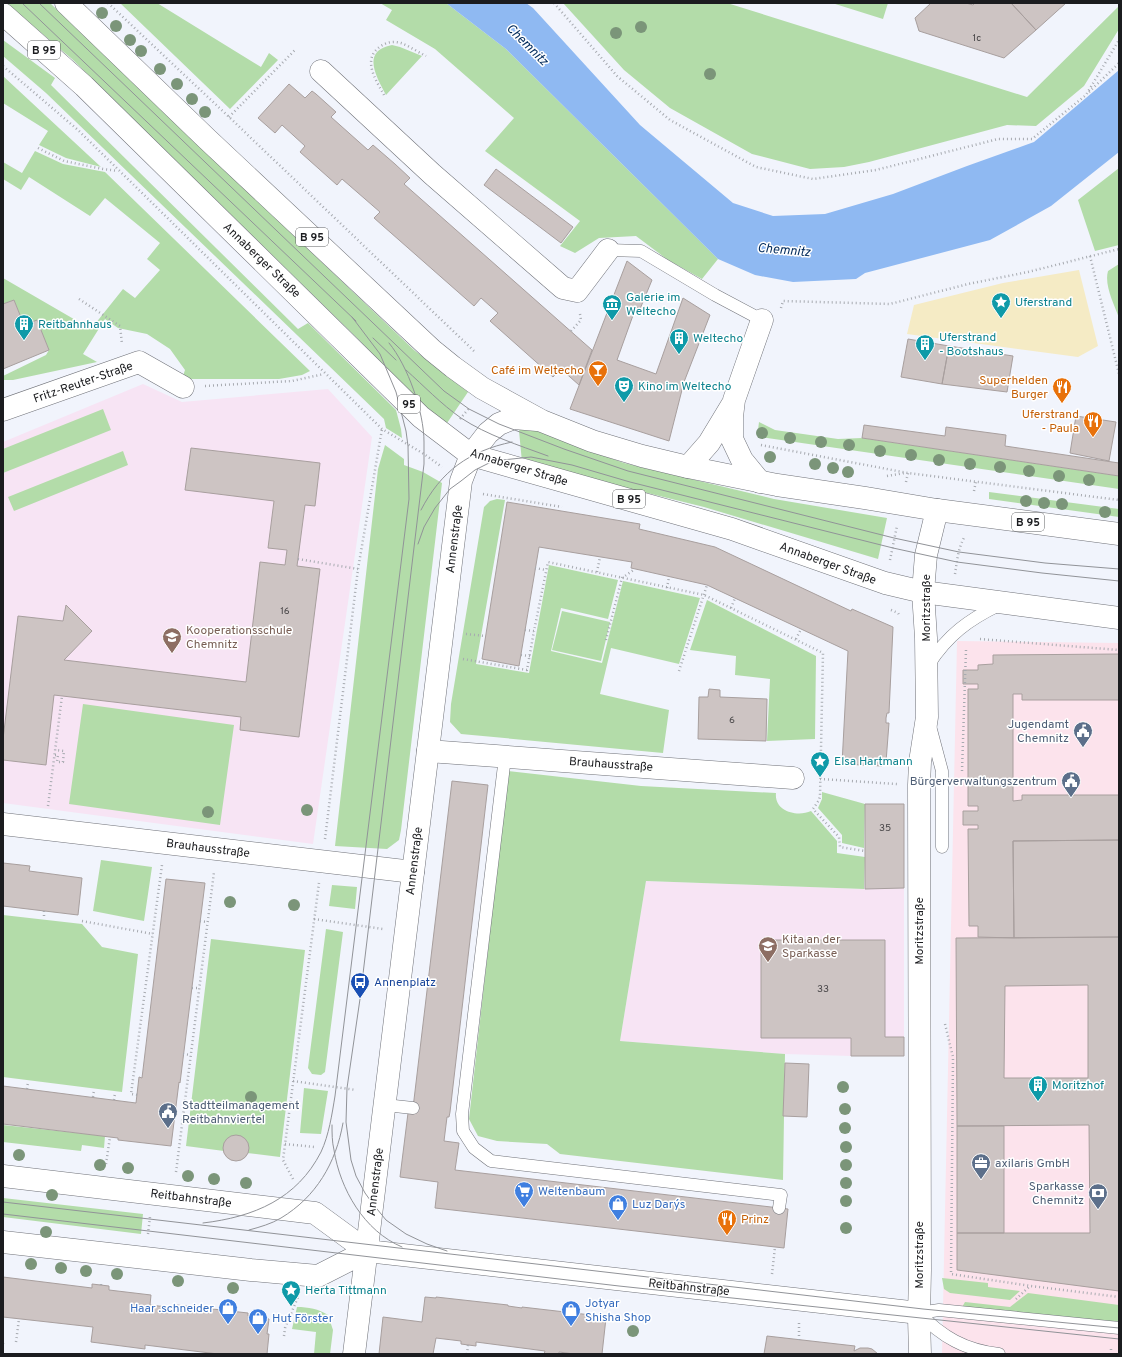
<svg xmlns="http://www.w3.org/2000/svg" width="1122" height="1357" viewBox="0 0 1122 1357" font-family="Overpass,sans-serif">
  <rect width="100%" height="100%" fill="#f1f4fc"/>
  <path fill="#fce3ec" d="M957,641L1119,643V1354H942Z"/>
  <path fill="#f7e4f4" d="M143,384L182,402L328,389L372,437L313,844L3,803V442Z
    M646,881L864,889L904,888V1056H851L785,1054L620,1041Z"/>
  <path fill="#b3dca9" d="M6,3H50L414,350L468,392L445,426L431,415L359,340L72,59Z
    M120,3H157L261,67L269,53L278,60L230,109Z
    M380,3H446L506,49L718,259L702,279L668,260L636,236L599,238L575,253L560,246L580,221L485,151L514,118L435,49L386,20L392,10Z
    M563,3H727L1027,97L1119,6V29L1084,86L1036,126L1007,125L869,162L844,167L810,169L752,154L670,108L624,70Z
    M832,3H888L883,19Z
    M3,40L55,78L51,85L298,329L308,323L396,410L401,429L402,438L386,428L384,419L46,93L3,56Z
    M392,45L400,47L422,56L386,95C376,76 361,51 392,45Z
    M3,76L101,167L66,158L39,145L48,131L3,103Z
    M35,151L63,164L105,172L310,371L302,375L279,379H182L185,370L170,349L147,334L118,328L105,319L83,354L97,362L13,380H3V376L46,355L49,350L37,321L24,325L14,300L3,304V278L91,329L123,289L135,298L160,270L147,259L160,243L105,198L90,216L29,177L21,190L3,179V162L22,173Z
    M1119,168V245L1095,251L1078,200Z
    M1119,264V318C1114,304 1104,285 1108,271Z
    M103,409L111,430L3,473V449Z
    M759,422L775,430L838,439L862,438L1119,476V489L760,437L758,430Z
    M525,425L564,441L624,463L774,499L887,518L878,559L704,507L522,462L519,431L521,427Z
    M385,445L404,459V465L423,472L442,483L401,830L399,840L387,849L335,846L378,469Z
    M123,451L128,465L14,511L8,497Z
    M989,492L1119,509V517L989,499Z
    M497,499L505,500L476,664L529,673L549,565L618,580L608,619L561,608L551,651L602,663L623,581L700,598L679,664L611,648L600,694L669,710L663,753L461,734L450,722L451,704L484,507L490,501Z
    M707,600L816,656L815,739L767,741L770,679L735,675L736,656L690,650Z
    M562,611L610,622L601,661L552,650Z
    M83,704L234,725L220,825L69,804Z
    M508,771L641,786L776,793C774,812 798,817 811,811L837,841V853L865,857L864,889L646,881L620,1041L785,1054L783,1180L560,1154L547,1144L497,1141L478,1136L469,1119Z
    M822,792L865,804L864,848L842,843V835L818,808L822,799Z
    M101,860L152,867L144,921L93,911Z
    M332,885L357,887L355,909L329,906Z
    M3,915L82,924L102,947L138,954L122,1092L3,1077Z
    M326,929L343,932L325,1072L321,1075L312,1074L308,1068Z
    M211,939L305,950L280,1157L247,1153C255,1132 221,1128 224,1151L186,1146Z
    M304,1088L328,1091L321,1134L300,1133Z
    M3,1125L105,1136L104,1148L82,1145L81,1151L3,1142Z
    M3,1198L143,1214L141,1234L3,1217Z
    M942,1278L988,1283V1287L1020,1291L1010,1300L950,1293L944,1289Z
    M1028,1293L1119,1305V1324L961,1309L965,1302L1010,1307Z
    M297,1307C308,1307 319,1309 328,1315L333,1330L330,1354H314L316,1332L292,1329Z"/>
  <path fill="#f5ebc5" d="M1079,270L1098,346L1078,357L907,334L914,305L1003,283Z"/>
  <path fill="#8fb9f2" d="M446,3H526L533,8L640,125L733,203L773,216L825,214L893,194L967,166L1034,142L1119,70V152L1051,206L990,240L865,273L856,279L793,282L755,275L718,259L506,49Z"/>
  <path fill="#cdc4c3" stroke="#a89f9e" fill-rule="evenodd" d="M931,3H966L973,5L975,3H1011L1036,30L1004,58L919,31L915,18Z
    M1011,3H1066L1036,30Z
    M289,84L305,98L312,91L316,94L336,112L331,117L368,150L373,145L395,164L410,178L404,184L592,350L579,385L561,369L553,377L490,321L498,313L481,298L474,306L374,218L380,212L342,179L337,185L300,152L305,146L282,125L275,133L258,118Z
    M496,169L573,227L561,243L484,185Z
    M627,261L652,280L640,309L636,307L617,360L656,374L683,298L710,315L684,382L669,441L570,409Z
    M14,300L24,325L37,320L49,350L3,369V304Z
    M908,339L949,346L942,384L901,377Z
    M949,346L1013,356L1007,392L942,384Z
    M1076,416L1116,422L1109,461L1070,453Z
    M864,425L945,436L946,427L1006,435L1005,446L1119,463V476L862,438Z
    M191,448L320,463L315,506L305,505L297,566L320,569L299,737L240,730L241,717L54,695L46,765L3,760V739L18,616L63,621L66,605L92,631L64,660L246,682L260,562L285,565L287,550L268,548L274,501L185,490Z
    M507,502L640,524L639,529L715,547L851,611L852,609L893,627L889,713H887L886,718V723H889L886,762H882V766L842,764L848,651L707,585L631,568L632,562L539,547L519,666L482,659Z
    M1119,654V700H1022V694H1013V801L1022,800V795H1119V840L1013,841L1014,938L978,937V926H969L968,829H978V825H963V811H978V806H968V689H978V684H963V670H978V665L993,664V655Z
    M709,689L720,690V697L767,699L766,741L698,739L699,697H708Z
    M452,781L488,785L450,1112L449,1117H447L444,1141L459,1143L455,1170L788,1209L784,1248L435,1208L438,1182L400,1177L408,1113L413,1108Z
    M865,804H904V888L865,889Z
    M1119,840V937L1014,938L1013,841Z
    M3,863L30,866L29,871L82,878L78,915L3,906Z
    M166,879L205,883L180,1083L179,1082L171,1146L118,1140V1138L3,1124V1086L136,1103L139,1077L142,1078Z
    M1119,937V1291L957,1270V1233H1090L1089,1125L957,1126L956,938ZM1088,985V1078H1004L1005,986Z
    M761,940H885V1037H904V1056H851V1038H761Z
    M785,1063L809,1064L807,1117L783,1116Z
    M957,1126H1004V1233H957Z
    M223 1148a13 13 0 1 1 26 0a13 13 0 1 1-26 0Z
    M3,1277L92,1288V1284L109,1286V1290L151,1295L150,1305L176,1308L177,1305L248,1313V1316L269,1319L267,1334H269L267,1354H218L145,1345V1349L91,1342L93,1327L3,1317Z
    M425,1297L436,1298V1297L508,1305V1306L522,1308V1307L591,1315V1316L606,1318L602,1354H574L559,1352V1354H544L545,1351L476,1342V1346L461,1344V1341L436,1338L433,1354H379L383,1317L422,1322Z
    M767,1336L855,1346L854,1351L860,1348H868L872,1349L878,1354H764Z"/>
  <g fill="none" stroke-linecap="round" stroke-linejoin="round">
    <g stroke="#707279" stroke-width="13">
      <path id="lane" d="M608,250L641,251L715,295L762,320
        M929,664C948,635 968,620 999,605
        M930,726L942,771V847
        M505,757L462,1114L463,1131L474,1148L491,1161L781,1195L779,1208
        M385,1105L413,1108
        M919,1313L939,1310L1119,1328
        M919,1313C942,1337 965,1350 999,1354"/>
    </g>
    <g stroke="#707279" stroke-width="23">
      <path id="street" d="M321,71L432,174L563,288L577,291L608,250
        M3,410L139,362L183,387
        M688,467L709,443L732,405
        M760,482L742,460L732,439V417L734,400L762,320
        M428,751L793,778
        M3,824L413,872
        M920,1354L919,1318L920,1270L919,785L920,762L927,717L926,638L923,592L926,555L937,510"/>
    </g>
    <g stroke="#707279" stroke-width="23">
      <path id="secondary" d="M3,1176L315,1213L367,1251L919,1313
        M3,1242L251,1270L318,1276L367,1251
        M354,1354L461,481L471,455"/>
    </g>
    <g stroke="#707279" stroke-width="23">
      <path id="primary" d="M66,3L207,139L432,350L453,367L482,388L542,421L592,441L642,456L688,467L777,485L865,498L937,510L1119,534
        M3,14L84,86L421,417L471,455L732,529L885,583L923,592L1119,618
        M471,455L488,433L499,424L514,418L537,420"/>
    </g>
    <path stroke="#a7aab0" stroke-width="2.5" stroke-dasharray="1 3" stroke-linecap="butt" d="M108,3L229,117L474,351
      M554,3L617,76L670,120L756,167L813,179L876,170L998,139H1032L1086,95L1119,40
      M3,66L78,130L382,429L424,454L442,467
      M1089,92L1119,63
      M384,95C376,80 361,59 381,46C387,42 394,41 401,43C409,46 418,52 426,56
      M229,117L295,50
      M38,148L64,161L103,169L118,171
      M1090,256L1119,374
      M79,299L120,326L122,344
      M781,308L783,301L890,304L968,284L1028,272L1119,249
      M571,331L581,320L580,314
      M205,386L292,381L324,374
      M460,419L470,407
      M761,445L908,473L1119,500
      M887,476L905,473
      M906,482L908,473
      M974,491L976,481
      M483,494L562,507
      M298,559L358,569
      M890,560L897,526
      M535,568L546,570
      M597,572L600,557
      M955,574C957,561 958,548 965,536
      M667,588L669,577
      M731,608L735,598
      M891,610L898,613L900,616
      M525,630L534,631L548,562L704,595L823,653L820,796L819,800L813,809L839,837L840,847L865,851
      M466,634L485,636
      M796,639L801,629
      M980,639L1119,650
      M606,640L622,578L635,569
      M521,655L530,656
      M463,659L527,670L534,631
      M679,671L707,585
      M55,755H58L57,762H63L64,751L55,750
      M962,771L966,650
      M820,779L897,784
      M48,806L62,696
      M325,839L358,569L382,429
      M44,916V911
      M314,919L383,929
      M82,921L153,934
      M200,921L207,922
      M192,988H199
      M945,1024L953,1057L951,1274L1031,1286L1119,1297
      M183,1054L191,1055
      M293,1081L356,1090
      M27,1089L28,1082
      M137,1095L131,1094L162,865
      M93,1097L94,1090
      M114,1100L115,1093
      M285,1144L315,1147
      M106,1164L110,1137
      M176,1172L214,872
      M293,1179L283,1160L319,883
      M148,1234L150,1217
      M772,1274L775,1247
      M101,1285V1281
      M1016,1299L1030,1286
      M284,1336L285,1328L298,1297
      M799,1340V1322
      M16,1342L19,1319
      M3,1344V1340
      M467,1354L468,1345
      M1111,1354V1349"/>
    <use href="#lane" stroke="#fff" stroke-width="12"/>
    <use href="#street" stroke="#fff" stroke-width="22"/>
    <use href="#secondary" stroke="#fff" stroke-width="22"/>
    <use href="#primary" stroke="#fff" stroke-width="22"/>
    <path stroke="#919398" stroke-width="1" d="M22,3L356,321
      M39,3L444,391L469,409L499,424L564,449L628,471L894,538L959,552L1045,563L1119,569
      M373,338L396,360
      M389,343C408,366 424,412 424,442C424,449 424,457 424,464L360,999L347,1088L346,1122L351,1160L356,1176L365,1193L373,1204L386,1220L406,1234L427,1244L447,1251
      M406,370C424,386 441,404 461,418C487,435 518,445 548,456
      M421,510C441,471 469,451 512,442
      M418,544L424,527L435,508L450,489L461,481L475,470L493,461L531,457L572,465L630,482L893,548L957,562L1042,573L1119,581
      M332,1125C332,1133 332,1142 334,1150C340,1189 364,1231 402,1247
      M3,1202L923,1309L1119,1328
      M3,1214L619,1286L1119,1339
      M203,1223C254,1217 297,1199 321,1152C329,1135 332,1114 335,1096L409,499L408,446L406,431L396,392L380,354L352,317
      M249,1230C260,1227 271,1224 281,1218C316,1197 336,1163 343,1123"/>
  </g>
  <g fill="#7b9579">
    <circle cx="102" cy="13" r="6"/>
    <circle cx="116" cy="26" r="6"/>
    <circle cx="641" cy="27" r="6"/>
    <circle cx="616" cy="33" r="6"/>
    <circle cx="130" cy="40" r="6"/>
    <circle cx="141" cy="51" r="6"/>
    <circle cx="160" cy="69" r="6"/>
    <circle cx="710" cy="74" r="6"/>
    <circle cx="177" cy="84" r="6"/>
    <circle cx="192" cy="99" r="6"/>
    <circle cx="205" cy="112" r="6"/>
    <circle cx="762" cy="433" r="6"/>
    <circle cx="790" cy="438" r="6"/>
    <circle cx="821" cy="442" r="6"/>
    <circle cx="849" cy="445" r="6"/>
    <circle cx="880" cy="451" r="6"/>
    <circle cx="911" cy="455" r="6"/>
    <circle cx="770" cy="457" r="6"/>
    <circle cx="939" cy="460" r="6"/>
    <circle cx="815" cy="464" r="6"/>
    <circle cx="970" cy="464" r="6"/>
    <circle cx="1000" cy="467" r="6"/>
    <circle cx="833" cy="468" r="6"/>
    <circle cx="1029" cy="471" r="6"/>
    <circle cx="848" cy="472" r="6"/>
    <circle cx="1059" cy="476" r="6"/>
    <circle cx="1089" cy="480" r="6"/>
    <circle cx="1026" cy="501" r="6"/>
    <circle cx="1044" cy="503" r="6"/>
    <circle cx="1062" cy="504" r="6"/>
    <circle cx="1105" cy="512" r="6"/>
    <circle cx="307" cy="810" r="6"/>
    <circle cx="208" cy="812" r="6"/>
    <circle cx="230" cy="902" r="6"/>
    <circle cx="294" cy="905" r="6"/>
    <circle cx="843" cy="1087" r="6"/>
    <circle cx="251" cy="1097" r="6"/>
    <circle cx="845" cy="1109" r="6"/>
    <circle cx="845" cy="1128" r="6"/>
    <circle cx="846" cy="1147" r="6"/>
    <circle cx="19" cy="1155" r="6"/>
    <circle cx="100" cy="1165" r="6"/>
    <circle cx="846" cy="1165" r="6"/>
    <circle cx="128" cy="1168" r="6"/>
    <circle cx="188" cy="1176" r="6"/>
    <circle cx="214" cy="1179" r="6"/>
    <circle cx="246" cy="1183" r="6"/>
    <circle cx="846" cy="1183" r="6"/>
    <circle cx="52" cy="1195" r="6"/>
    <circle cx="846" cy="1201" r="6"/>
    <circle cx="846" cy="1228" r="6"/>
    <circle cx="46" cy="1232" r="6"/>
    <circle cx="31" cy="1264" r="6"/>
    <circle cx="61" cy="1268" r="6"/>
    <circle cx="86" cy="1271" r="6"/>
    <circle cx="117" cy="1274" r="6"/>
    <circle cx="178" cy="1281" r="6"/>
    <circle cx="233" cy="1288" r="6"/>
    <circle cx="633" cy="1331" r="6"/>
  </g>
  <defs>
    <g id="sight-pin" transform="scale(1)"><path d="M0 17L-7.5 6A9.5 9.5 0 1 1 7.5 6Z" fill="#0f9aa8" stroke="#fff"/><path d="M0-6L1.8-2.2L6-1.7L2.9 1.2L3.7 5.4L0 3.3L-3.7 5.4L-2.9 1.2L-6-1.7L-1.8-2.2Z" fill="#fff"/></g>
    <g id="museum-pin" transform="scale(1)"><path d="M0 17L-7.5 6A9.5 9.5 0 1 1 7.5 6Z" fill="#0f9aa8" stroke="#fff"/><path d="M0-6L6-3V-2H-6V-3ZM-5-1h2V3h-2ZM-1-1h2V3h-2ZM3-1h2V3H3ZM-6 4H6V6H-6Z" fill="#fff"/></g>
    <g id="building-pin" transform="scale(1)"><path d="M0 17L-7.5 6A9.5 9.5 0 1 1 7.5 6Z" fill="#0f9aa8" stroke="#fff"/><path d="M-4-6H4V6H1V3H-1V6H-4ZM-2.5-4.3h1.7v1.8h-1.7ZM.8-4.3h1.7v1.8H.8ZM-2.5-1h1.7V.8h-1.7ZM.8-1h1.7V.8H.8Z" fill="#fff"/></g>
    <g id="bar-pin" transform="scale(1)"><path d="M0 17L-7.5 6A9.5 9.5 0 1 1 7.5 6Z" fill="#e8710a" stroke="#fff"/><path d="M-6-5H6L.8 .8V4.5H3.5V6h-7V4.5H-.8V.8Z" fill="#fff"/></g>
    <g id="theatre-pin" transform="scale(1)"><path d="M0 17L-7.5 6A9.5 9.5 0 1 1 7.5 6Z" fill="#0f9aa8" stroke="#fff"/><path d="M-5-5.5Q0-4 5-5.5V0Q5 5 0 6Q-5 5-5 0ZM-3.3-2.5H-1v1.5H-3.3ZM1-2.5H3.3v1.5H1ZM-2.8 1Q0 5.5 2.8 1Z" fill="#fff"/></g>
    <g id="restaurant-pin" transform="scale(1)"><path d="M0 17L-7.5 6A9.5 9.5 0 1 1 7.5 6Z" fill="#e8710a" stroke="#fff"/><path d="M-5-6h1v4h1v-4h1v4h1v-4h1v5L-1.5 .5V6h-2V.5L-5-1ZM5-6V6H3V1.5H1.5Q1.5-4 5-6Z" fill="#fff"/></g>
    <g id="school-pin" transform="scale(1)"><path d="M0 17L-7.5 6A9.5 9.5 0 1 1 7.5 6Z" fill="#8d6e63" stroke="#fff"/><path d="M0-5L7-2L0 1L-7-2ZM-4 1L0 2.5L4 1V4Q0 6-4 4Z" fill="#fff"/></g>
    <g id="civic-pin" transform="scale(1)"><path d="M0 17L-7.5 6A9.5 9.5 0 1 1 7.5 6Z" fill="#5c6f8a" stroke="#fff"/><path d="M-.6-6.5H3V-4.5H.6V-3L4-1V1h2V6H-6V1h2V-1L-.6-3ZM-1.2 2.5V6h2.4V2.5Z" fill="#fff"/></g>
    <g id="bus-pin" transform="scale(1)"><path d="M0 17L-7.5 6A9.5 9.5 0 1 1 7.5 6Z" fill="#1a4fb4" stroke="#fff"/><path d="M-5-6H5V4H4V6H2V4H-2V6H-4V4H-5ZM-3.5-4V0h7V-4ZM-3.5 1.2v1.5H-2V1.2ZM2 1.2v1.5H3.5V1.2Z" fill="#fff"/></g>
    <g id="office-pin" transform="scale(1)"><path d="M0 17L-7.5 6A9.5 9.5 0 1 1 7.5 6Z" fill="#5c6f8a" stroke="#fff"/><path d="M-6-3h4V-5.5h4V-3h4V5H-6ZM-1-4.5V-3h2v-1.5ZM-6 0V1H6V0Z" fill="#fff"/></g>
    <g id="supermarket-pin" transform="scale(1)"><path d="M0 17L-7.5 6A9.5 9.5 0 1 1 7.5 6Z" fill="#3f7fe0" stroke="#fff"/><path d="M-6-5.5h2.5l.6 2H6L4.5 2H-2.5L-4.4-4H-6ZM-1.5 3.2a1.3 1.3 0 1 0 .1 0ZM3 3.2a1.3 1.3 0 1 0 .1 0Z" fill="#fff"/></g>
    <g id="bank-pin" transform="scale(1)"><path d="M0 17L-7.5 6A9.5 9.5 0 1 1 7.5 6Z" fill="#5c6f8a" stroke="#fff"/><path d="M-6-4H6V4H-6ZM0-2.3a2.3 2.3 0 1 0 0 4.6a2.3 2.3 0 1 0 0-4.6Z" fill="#fff"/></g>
    <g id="shop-pin" transform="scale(1)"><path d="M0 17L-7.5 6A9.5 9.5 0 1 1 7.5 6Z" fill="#3f7fe0" stroke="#fff"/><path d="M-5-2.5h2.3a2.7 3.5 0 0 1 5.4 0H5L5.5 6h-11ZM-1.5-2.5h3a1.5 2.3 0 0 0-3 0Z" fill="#fff"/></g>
  </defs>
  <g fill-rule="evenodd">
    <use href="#sight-pin" x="1001" y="302"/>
    <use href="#museum-pin" x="612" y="304"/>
    <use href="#building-pin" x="24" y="324"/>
    <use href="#building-pin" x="679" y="338"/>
    <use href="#building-pin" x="925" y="344"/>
    <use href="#bar-pin" x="598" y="370"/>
    <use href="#theatre-pin" x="624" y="386"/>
    <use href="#restaurant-pin" x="1062" y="387"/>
    <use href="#restaurant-pin" x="1093" y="421"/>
    <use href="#school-pin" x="172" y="637"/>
    <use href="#civic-pin" x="1083" y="731"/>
    <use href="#sight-pin" x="820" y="761"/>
    <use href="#civic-pin" x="1071" y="781"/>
    <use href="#school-pin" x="768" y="946"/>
    <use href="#bus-pin" x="360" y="982"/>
    <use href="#building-pin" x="1038" y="1085"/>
    <use href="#civic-pin" x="168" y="1112"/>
    <use href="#office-pin" x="981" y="1163"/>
    <use href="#supermarket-pin" x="524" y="1191"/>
    <use href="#bank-pin" x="1098" y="1193"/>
    <use href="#shop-pin" x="618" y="1204"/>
    <use href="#restaurant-pin" x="727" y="1219"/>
    <use href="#sight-pin" x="291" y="1290"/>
    <use href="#shop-pin" x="228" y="1308"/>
    <use href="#shop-pin" x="571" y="1310"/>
    <use href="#shop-pin" x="258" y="1318"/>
  </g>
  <g text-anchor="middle" stroke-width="3" stroke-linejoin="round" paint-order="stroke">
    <g font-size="10" fill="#484648">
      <text x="977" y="41">1c</text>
      <text x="285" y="614">16</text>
      <text x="732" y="723">6</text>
      <text x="885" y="831">35</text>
      <text x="823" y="992">33</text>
    </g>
    <g fill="#fff" stroke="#5f6062" stroke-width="1">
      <rect x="28" y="41" width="32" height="18" rx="3"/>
      <rect x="296" y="228" width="32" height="18" rx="3"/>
      <rect x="398" y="395" width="22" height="18" rx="3"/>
      <rect x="613" y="490" width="32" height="18" rx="3"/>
      <rect x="1012" y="513" width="32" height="18" rx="3"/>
    </g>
    <g font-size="11" font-weight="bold" fill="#1b1c1f">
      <text x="44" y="54">B 95</text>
      <text x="312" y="241">B 95</text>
      <text x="409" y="408">95</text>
      <text x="629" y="503">B 95</text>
      <text x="1028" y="526">B 95</text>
    </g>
    <g font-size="12" fill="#1b1c1f" stroke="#fff">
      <text transform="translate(262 260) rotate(44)" y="4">Annaberger Straße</text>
      <text transform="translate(83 382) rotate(-19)" y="4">Fritz-Reuter-Straße</text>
      <text transform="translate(519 467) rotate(17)" y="4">Annaberger Straße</text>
      <text transform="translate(454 539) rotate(-83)" y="4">Annenstraße</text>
      <text transform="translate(828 563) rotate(20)" y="4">Annaberger Straße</text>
      <text transform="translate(926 608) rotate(-90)" y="4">Moritzstraße</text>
      <text transform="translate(611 764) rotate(4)" y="4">Brauhausstraße</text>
      <text transform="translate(208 848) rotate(7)" y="4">Brauhausstraße</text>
      <text transform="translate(414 861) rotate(-83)" y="4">Annenstraße</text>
      <text transform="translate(919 931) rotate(-90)" y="4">Moritzstraße</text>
      <text transform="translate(375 1182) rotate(-83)" y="4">Annenstraße</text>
      <text transform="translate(191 1198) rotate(7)" y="4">Reitbahnstraße</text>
      <text transform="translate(919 1255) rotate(-90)" y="4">Moritzstraße</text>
      <text transform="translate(689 1287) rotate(6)" y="4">Reitbahnstraße</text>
    </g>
    <g font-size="12" fill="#0d838f" stroke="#fff" text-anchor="start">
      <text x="626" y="301">Galerie im<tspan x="626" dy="14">Weltecho</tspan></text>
      <text x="1015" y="306">Uferstrand</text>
      <text x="38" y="328">Reitbahnhaus</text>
      <text x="939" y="341">Uferstrand<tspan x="939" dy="14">- Bootshaus</tspan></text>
      <text x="693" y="342">Weltecho</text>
      <text x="638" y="390">Kino im Weltecho</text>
      <text x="834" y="765">Elsa Hartmann</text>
      <text x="1052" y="1089">Moritzhof</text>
      <text x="305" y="1294">Herta Tittmann</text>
    </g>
    <g font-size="12" fill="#c56008" stroke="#fff" text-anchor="end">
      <text x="584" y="374">Café im Weltecho</text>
      <text x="1048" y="384">Superhelden<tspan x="1048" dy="14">Burger</tspan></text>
      <text x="1079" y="418">Uferstrand<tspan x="1079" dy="14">- Paula</tspan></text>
      <text x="741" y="1223" text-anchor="start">Prinz</text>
    </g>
    <g font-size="12" fill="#785e54" stroke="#fff" text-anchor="start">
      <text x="186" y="634">Kooperationsschule<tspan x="186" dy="14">Chemnitz</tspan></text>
      <text x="782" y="943">Kita an der<tspan x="782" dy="14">Sparkasse</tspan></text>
    </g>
    <g font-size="12" fill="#4e5e75" stroke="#fff" text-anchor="end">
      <text x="1069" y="728">Jugendamt<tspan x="1069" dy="14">Chemnitz</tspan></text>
      <text x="1057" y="785">Bürgerverwaltungszentrum</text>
      <text x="182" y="1109" text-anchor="start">Stadtteilmanagement<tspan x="182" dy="14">Reitbahnviertel</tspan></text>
      <text x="995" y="1167" text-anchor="start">axilaris GmbH</text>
      <text x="1084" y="1190">Sparkasse<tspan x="1084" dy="14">Chemnitz</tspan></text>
    </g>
    <g font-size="12" fill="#164399" stroke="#fff" text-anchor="start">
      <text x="374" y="986">Annenplatz</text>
    </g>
    <g font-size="12" fill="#366cbe" stroke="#fff" text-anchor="start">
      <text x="538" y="1195">Weltenbaum</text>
      <text x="632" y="1208">Luz Dary´s</text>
      <text x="585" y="1307">Jotyar<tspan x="585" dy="14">Shisha Shop</tspan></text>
      <text x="214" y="1312" text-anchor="end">Haar .schneider</text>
      <text x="272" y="1322">Hut Förster</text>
    </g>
    <g font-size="13" font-style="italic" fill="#022b5c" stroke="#fff">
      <text transform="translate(528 44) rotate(45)" y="5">Chemnitz</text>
      <text transform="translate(784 249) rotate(5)" y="5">Chemnitz</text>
    </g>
  </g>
  <rect width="1122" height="1357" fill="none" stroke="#1b1c1f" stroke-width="8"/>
</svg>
